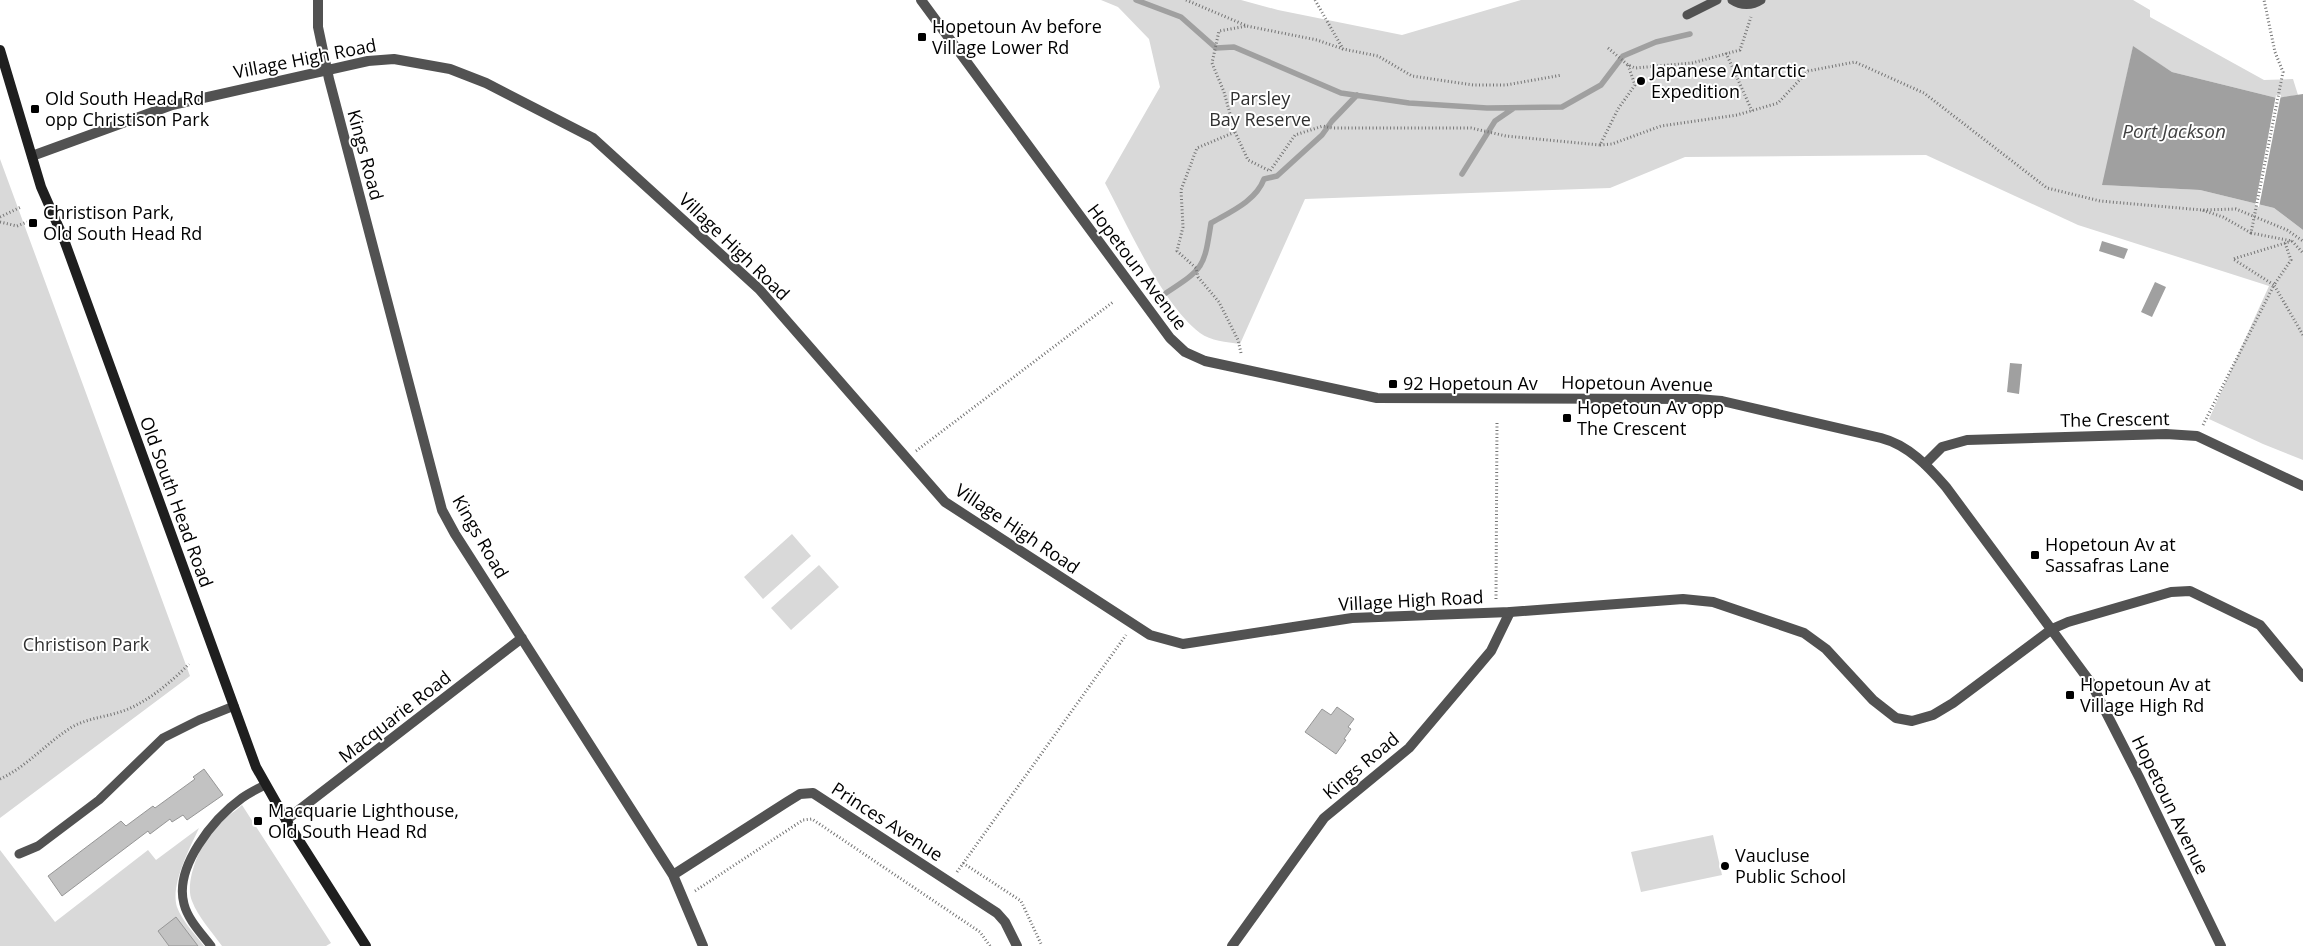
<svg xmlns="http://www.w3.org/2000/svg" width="2303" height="946" viewBox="0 0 2303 946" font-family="'Open Sans',sans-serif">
  <rect width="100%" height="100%" fill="#fff"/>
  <path fill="#d9d9d9" d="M1101,0H1241L1278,10L1402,35L1521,0H2133L2150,10V17L2264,80L2293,79L2298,95L2277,98L2172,72L2133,47L2103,185L2200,190L2274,208L2303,230V460L2263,444L2209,419L2269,286L2078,225L1926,155L1685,157L1610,188L1305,199L1240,344C1226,342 1211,341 1200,333C1162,304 1128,226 1105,183L1160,87L1149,39L1118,7Z
    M0,159L190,676L0,818Z
    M792,534L811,556L763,599L744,577Z
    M819,565L839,587L791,630L771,608Z
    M242,805L331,943L326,946H222C212,932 198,917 192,901C184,883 200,844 213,830C221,820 233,813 242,805Z
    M199,828C190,848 170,885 177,907C182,921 195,934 204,946H0V850L55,922L148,850L156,860Z
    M1713,835L1722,875L1641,892L1631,852Z"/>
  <path fill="#a0a0a0" d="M2133,46L2172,72L2277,98L2303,94V230L2274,208L2200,190L2102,185Z
    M2102,241L2128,249L2124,259L2099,251Z
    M2155,282L2166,287L2152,317L2141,312Z
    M2010,363L2022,364L2019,394L2007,392Z"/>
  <path fill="#fff" d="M2276,95H2281L2259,207L2255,206Z"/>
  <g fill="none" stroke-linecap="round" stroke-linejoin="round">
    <path stroke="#a0a0a0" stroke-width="5.5" d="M1136,0L1181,17L1216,48L1234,47L1341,93L1409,103L1487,108L1562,107L1601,85L1623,56L1656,42L1690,34
      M1462,174L1495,121L1514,108
      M1166,293C1204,268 1204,268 1211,223C1230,212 1256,201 1264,179L1277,176L1322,135L1332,121L1357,95"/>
  </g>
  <path fill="#c2c2c2" stroke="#969696" d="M1337,707L1354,719L1348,727L1351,729L1344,739L1346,740L1336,754L1305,732L1322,709L1331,715Z
    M204,769L223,795L187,820L183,815L172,822L170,819L150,834L148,831L62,896L48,876L121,821L126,826L153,806L155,808L195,779L193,777Z
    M176,917L198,946H169L158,931Z"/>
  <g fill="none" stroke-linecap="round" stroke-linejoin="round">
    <path stroke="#747474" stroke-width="3" stroke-dasharray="1 2.5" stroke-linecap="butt" d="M1186,0L1247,26L1317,40L1343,49L1378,56L1412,76L1473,85H1506L1562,75
      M1315,0L1343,49
      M1608,48L1628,65L1635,68L1692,63L1740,50L1751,17
      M1726,53L1752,111
      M1235,132L1248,160L1270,171L1295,135L1323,126L1332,128H1471L1506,136L1600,145L1618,109L1635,85L1628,65
      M1600,145L1612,144L1661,126L1737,115L1778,103L1808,71L1855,62L1924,93L2047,188L2100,201L2202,210
      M0,217L21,207
      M0,222L17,226L27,222
      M2251,233L2223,217L2202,210L2236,209L2287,230L2303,241
      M2292,241L2303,253
      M2285,243L2291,260L2274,285L2303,335
      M1241,353L1238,340L1219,302L1198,277L1196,268L1177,251L1183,227L1181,190L1197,148L1235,132L1224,92L1212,63L1219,31L1247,26
      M2203,425L2274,285L2233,259L2292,241L2251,233L2283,72L2275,52L2264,0
      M916,451L1113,302
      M1496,599L1497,422
      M0,779C28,766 46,743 72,727C88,718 106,717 123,711C148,702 171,682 189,664
      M963,863L1021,901L1042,946
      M957,872L1126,635
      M695,891L803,820L812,819L980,932L990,946"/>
    <path stroke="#525252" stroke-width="9" d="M1732,0C1741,6 1752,6 1761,0
      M1687,15L1717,0
      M19,854L38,846L99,800L163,738L199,720L234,706
      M211,946C202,934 188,920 184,904C174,867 213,819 242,798C249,793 257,789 265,785"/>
    <path stroke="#525252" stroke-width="10" d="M318,0V27L329,79L442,510L455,534L673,875L703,946
      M1925,464L1942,447L1967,440L2166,434L2197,436L2303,486
      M2052,629L2068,622L2171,592L2190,591L2260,625L2303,677
      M286,820L522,638
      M673,875L787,802L800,794L813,793L997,913L1005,922L1017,946
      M1232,946L1324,818L1409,748L1491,651L1510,612"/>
    <path stroke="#525252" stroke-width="10" d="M921,0L1170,338L1185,352L1205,361L1377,398L1697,399L1722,401L1881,438C1908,445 1928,466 1946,487L2091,683L2139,777L2221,946
      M32,156L172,105L368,61L394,59L450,69L486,83L593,138L759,289L945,502L1150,635L1183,644L1352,618L1510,612L1683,599L1713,602L1804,633L1826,649L1873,700L1896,718L1912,721L1933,715L1953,703L2052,629"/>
    <path stroke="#1f1f1f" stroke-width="10" d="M0,50L41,187L63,237L256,767L286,820L366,946"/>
  </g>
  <g fill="#000" stroke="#fff" stroke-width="2">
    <rect x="917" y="32" width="10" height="10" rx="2.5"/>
    <circle cx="1641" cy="81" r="5"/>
    <rect x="30" y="104" width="10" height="10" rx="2.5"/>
    <rect x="28" y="218" width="10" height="10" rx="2.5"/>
    <rect x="1388" y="379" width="10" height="10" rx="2.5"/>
    <rect x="1562" y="413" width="10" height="10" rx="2.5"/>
    <rect x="2030" y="550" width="10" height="10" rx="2.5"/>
    <rect x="2065" y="690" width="10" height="10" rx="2.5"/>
    <rect x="253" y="816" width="10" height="10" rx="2.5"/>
    <circle cx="1725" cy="866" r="5"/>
  </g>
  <g text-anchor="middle" stroke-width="4" stroke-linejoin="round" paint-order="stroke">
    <g font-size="18" fill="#000" stroke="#fff" text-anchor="start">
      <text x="932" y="33">Hopetoun Av before<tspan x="932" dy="21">Village Lower Rd</tspan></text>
      <text x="1651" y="77">Japanese Antarctic<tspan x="1651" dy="21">Expedition</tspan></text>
      <text x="45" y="105">Old South Head Rd<tspan x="45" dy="21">opp Christison Park</tspan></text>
      <text x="43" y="219">Christison Park,<tspan x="43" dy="21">Old South Head Rd</tspan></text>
      <text x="1403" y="390">92 Hopetoun Av</text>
      <text x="1577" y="414">Hopetoun Av opp<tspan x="1577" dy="21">The Crescent</tspan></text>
      <text x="2045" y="551">Hopetoun Av at<tspan x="2045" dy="21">Sassafras Lane</tspan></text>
      <text x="2080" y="691">Hopetoun Av at<tspan x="2080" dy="21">Village High Rd</tspan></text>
      <text x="268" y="817">Macquarie Lighthouse,<tspan x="268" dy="21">Old South Head Rd</tspan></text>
      <text x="1735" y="862">Vaucluse<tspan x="1735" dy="21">Public School</tspan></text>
    </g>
    <g font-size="18" fill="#000" stroke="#fff">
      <text transform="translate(305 59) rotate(-11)" y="6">Village High Road</text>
      <text transform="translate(365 155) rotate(75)" y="6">Kings Road</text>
      <text transform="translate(734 247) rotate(44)" y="6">Village High Road</text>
      <text transform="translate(1137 267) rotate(53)" y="6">Hopetoun Avenue</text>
      <text transform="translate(1637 384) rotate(1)" y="6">Hopetoun Avenue</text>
      <text transform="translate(2115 420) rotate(-1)" y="6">The Crescent</text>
      <text transform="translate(176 502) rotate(70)" y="6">Old South Head Road</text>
      <text transform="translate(1017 529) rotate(34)" y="6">Village High Road</text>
      <text transform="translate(480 537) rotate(60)" y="6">Kings Road</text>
      <text transform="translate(1411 601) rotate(-3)" y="6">Village High Road</text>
      <text transform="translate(395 717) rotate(-38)" y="6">Macquarie Road</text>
      <text transform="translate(1361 766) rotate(-40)" y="6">Kings Road</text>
      <text transform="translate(2170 805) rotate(64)" y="6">Hopetoun Avenue</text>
      <text transform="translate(887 822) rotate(33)" y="6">Princes Avenue</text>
    </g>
    <g font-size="18" fill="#303030" stroke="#fff">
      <text x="1260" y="105">Parsley<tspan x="1260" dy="21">Bay Reserve</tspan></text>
      <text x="86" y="651">Christison Park</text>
    </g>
    <g font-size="19" font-style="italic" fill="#414141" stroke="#fff">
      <text x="2174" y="138">Port Jackson</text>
    </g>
  </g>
</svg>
